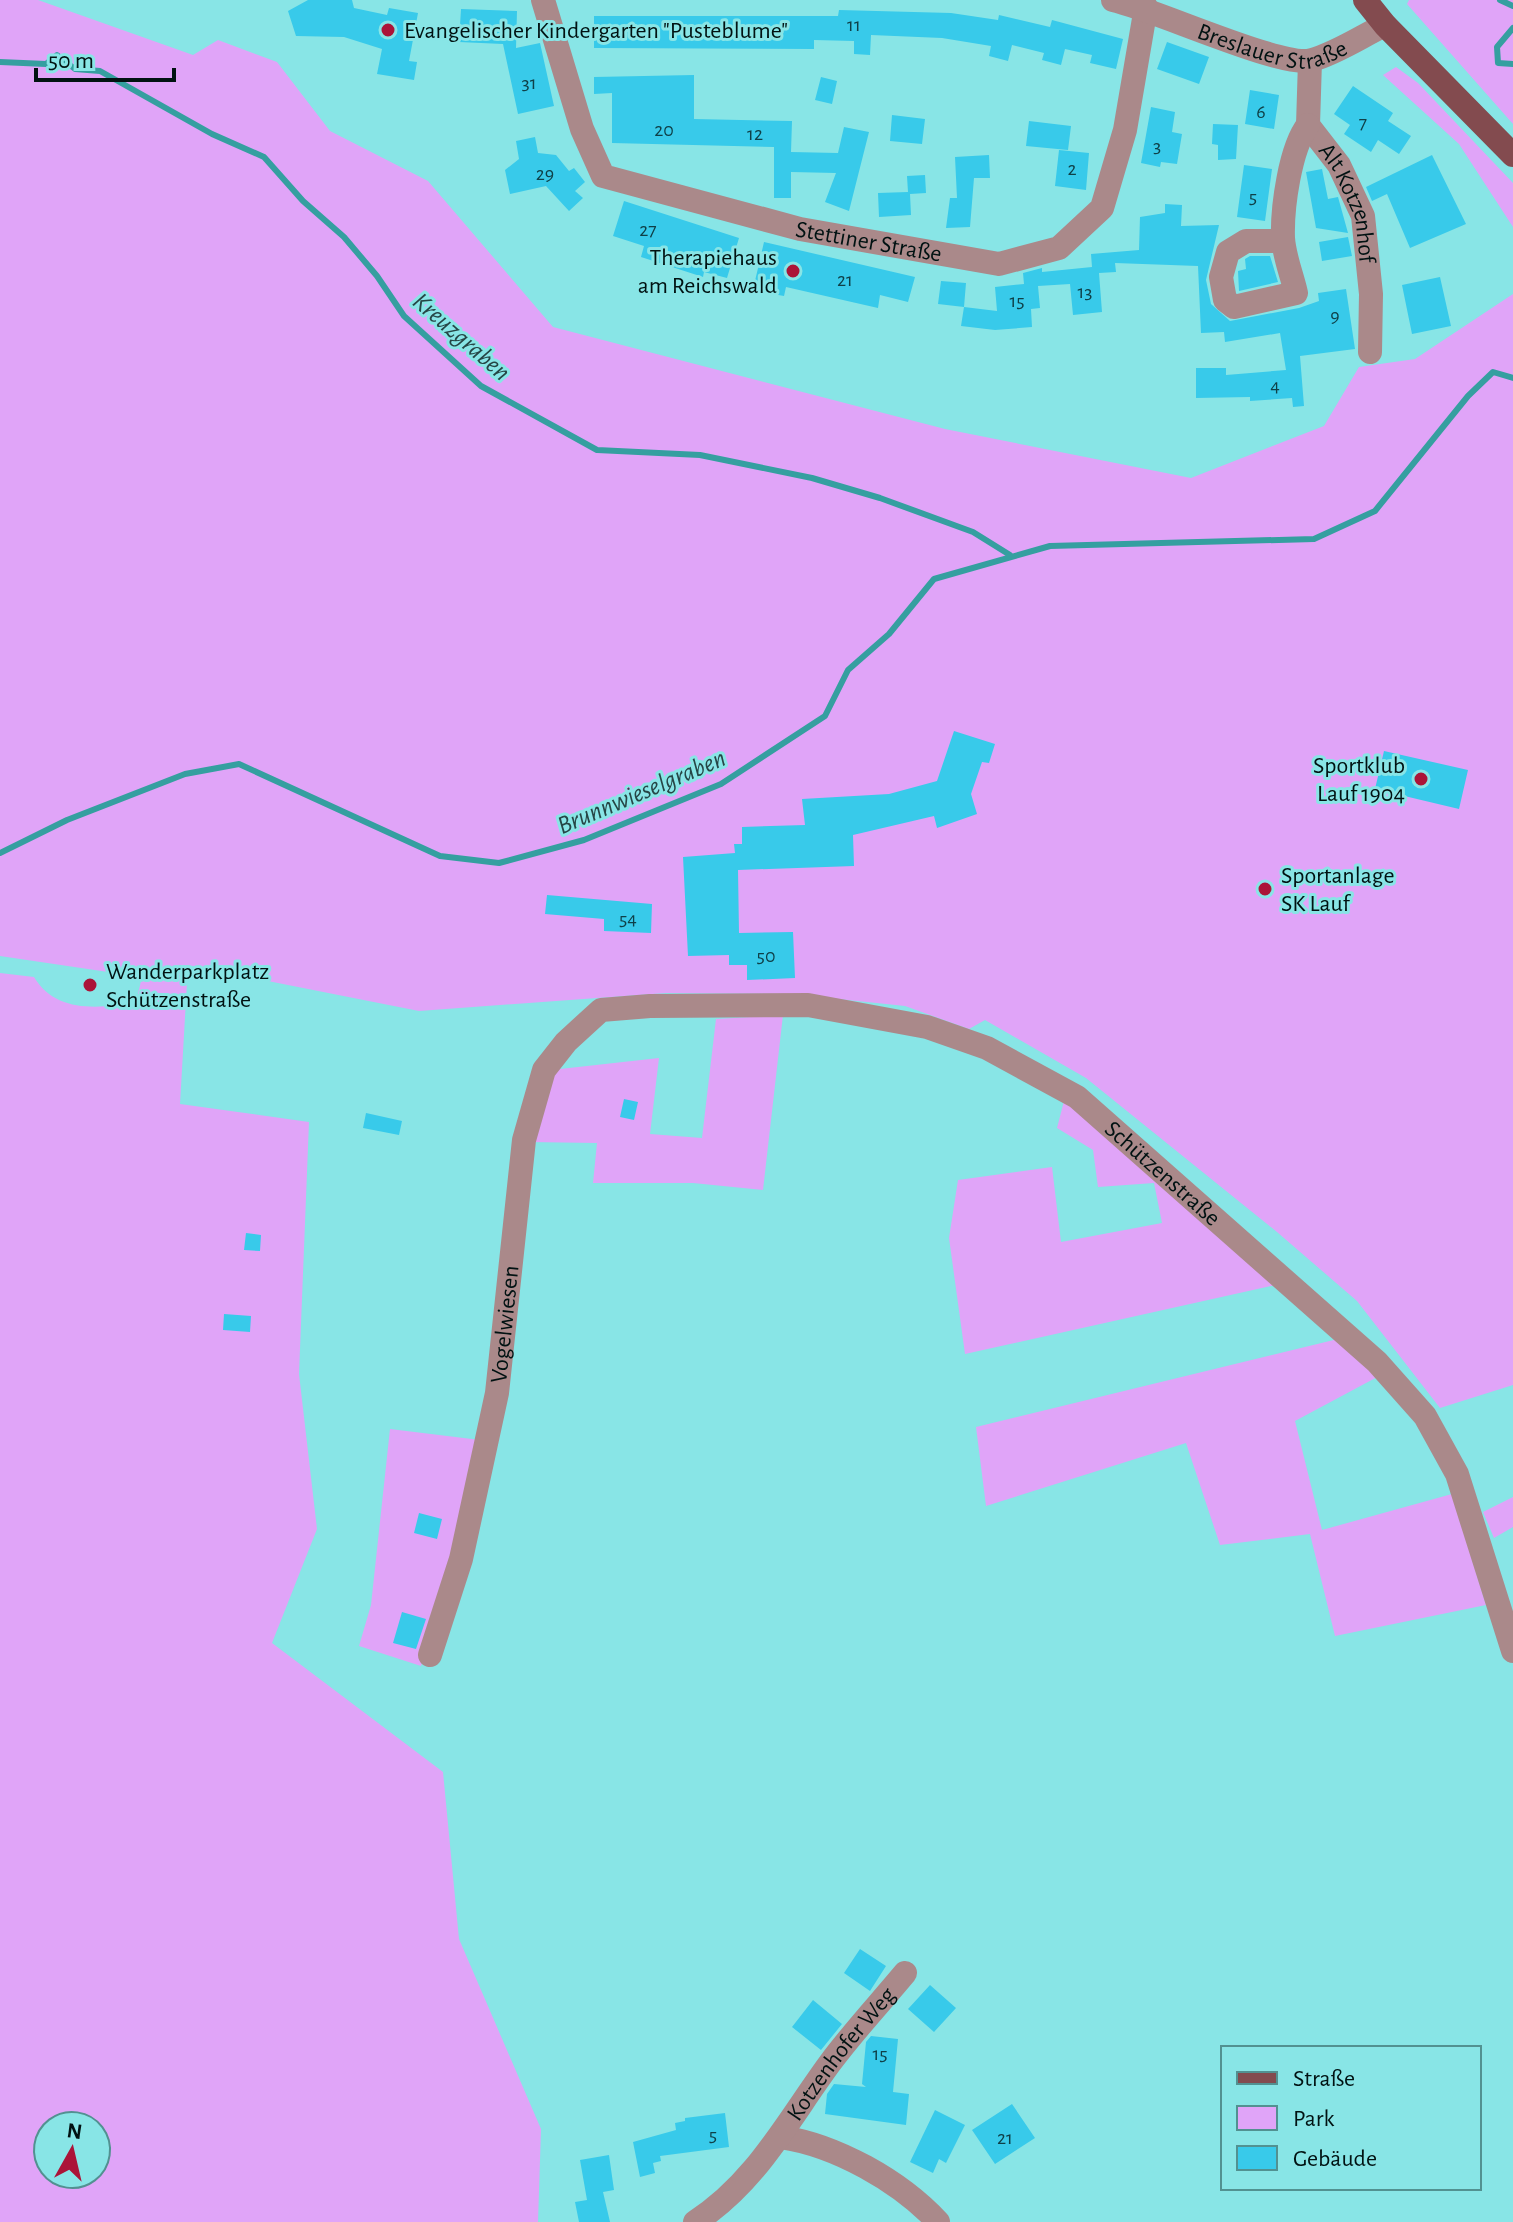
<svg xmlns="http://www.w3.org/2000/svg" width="1513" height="2222" viewBox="0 0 1513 2222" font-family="'Alegreya Sans',sans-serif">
  <rect width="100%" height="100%" fill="#88e5e6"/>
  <path fill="#e0a4f8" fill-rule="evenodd" d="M0,0H38L193,55L218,40L277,62L330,131L428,181L553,327L945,429L1191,478L1324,426L1359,367L1415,359L1513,294V1385L1440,1408L1357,1301L1277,1232L1086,1078L985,1020L969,1029L905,1006L791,994L666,993L419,1011L188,965L180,1104L309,1122L299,1374L317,1529L272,1643L443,1772L459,1939L541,2129L538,2222H0V973L34,977C55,1013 99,1009 136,1002L142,977L0,956ZM48,2126H96V2174H48Z
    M1409,0H1513V124L1407,4Z
    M1396,67L1418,83L1513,183V227L1459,144L1383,75Z
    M783,1015L763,1190L693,1183H593L597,1143L528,1142L551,1070L659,1058L650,1134L702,1138L716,1019Z
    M1064,1101L1280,1284L965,1354L949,1238L958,1180L1052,1167L1061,1242L1162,1223L1154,1183L1098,1187L1093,1150L1057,1128Z
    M1342,1338L1381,1375L1295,1421L1322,1530L1452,1494L1486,1605L1335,1636L1310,1534L1220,1545L1186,1443L986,1506L976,1427Z
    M390,1429L480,1440L456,1557L421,1666L359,1646L371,1605Z
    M1513,1497V1527L1494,1538L1483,1512Z"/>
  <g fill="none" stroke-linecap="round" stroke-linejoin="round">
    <path stroke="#359fa0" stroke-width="6" d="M1500,0L1513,6
      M1513,28L1497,47L1498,63L1513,64
      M0,62L46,64L57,55L75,69L100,71L212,134L264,157L303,201L344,237L377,276L404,316L481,386L597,450L700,455L812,478L880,498L973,532L1010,555
      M0,853L67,820L185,774L239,764L440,856L499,863L584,840L721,784L825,716L848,670L889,634L934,579L1050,546L1314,539L1375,511L1468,396L1493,372L1513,378"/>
  </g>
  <path fill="#38caea" d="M308,0H352L354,8L387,15L389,8L418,13L409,61L417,62L414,80L377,74L382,49L344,37L296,36L288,11Z
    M461,9L517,11L516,48L540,43L554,106L518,114L503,44L459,42Z
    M839,10L951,13L998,20L999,15L1050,27L1052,20L1123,39L1116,69L1090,63L1092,55L1065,49L1061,65L1042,60L1044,53L1012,45L1008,61L989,56L991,46L942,38L871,35L870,55L854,54V41L814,40V49L594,48V16H838Z
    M1167,42L1209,57L1199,84L1157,69Z
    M694,75V119L792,121L791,152L838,153L844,127L869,132L849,211L825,202L836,173L791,172V198H774V147L612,143V93L594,94V77Z
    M821,77L837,81L832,104L815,100Z
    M1353,86L1393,113L1388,121L1411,136L1399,154L1378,140L1371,152L1344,134L1350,125L1334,114Z
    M1250,90L1279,95L1274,129L1245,124Z
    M1151,107L1175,112L1172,132L1182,134L1177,164L1161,162L1160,167L1141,163Z
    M892,115L925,119L922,144L890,141Z
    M1029,121L1071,126L1068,150L1026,146Z
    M1213,124L1238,125L1236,159L1218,160V145L1212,144Z
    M535,137L538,153L556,155L569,171L574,168L585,182L575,191L583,198L569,211L546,186L510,194L505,170L519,159L516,141Z
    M1059,150L1089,153L1086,190L1055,186Z
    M989,155L990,178H974L970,227L946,228L950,198H957L955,157Z
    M1432,155L1466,224L1410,248L1387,194L1372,201L1366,187Z
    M1244,165L1272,169L1265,221L1237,217Z
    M1322,169L1328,199L1338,197L1348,233L1316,228L1306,172Z
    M925,175L926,193L910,194L911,215L879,217L878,193L908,192L907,176Z
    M624,201L739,238L727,278L704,272L703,277L641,257L644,246L613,236Z
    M1165,204L1182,205L1181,226L1219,225L1206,280L1211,304L1230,321L1299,308L1319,301L1318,293L1346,289L1355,349L1300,356L1304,406L1293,407L1292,398L1250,401V397L1196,398V368H1226V375L1286,370L1280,333L1225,342L1224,332L1201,333L1198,266L1115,263L1116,272L1099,273L1102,312L1073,315L1070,284L1038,286L1040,308L1031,309L1032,327L995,330L961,326L964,307L997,311L995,287L1024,284L1023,273L1042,268V272L1092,267L1091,254L1139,250L1140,217L1165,213Z
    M1348,237L1352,256L1322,261L1319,242Z
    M764,242L915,277L908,302L880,295L878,308L786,287L784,296L767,293L769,284L755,281Z
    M1250,256H1270L1278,282L1239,291L1238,271L1246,269L1245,259Z
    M1440,277L1451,326L1412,334L1402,285Z
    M941,281L966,283L964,307L938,304Z
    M954,731L995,744L989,763L982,762L971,794L977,814L937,828L934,816L853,835L854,866L738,870L739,933L793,932L795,978L747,980V965H729V955L688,956L683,857L735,853L734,844H742V827L805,825L802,799L889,794L937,781Z
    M1384,751L1468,770L1459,809L1375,789Z
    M547,895L652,904L651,933L604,931V919L545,914Z
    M624,1099L638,1102L634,1120L620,1117Z
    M366,1113L402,1121L399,1135L363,1128Z
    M246,1233L261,1235L260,1251L244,1250Z
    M224,1314L251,1316L250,1332L223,1330Z
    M419,1513L442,1519L437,1539L414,1533Z
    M402,1612L426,1619L416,1649L393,1643Z
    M860,1949L886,1966L870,1991L844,1973Z
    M930,1985L956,2008L934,2032L908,2009Z
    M813,2000L842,2024L821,2050L792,2027Z
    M871,2036L898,2039L893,2092L909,2094L906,2125L825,2114L827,2094L834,2084L866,2087L862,2084L866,2042Z
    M1012,2104L1035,2138L995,2164L972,2130Z
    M935,2110L965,2125L946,2163L939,2159L933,2173L910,2162Z
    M725,2113L729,2147L660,2156L661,2161L653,2163L655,2173L640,2177L633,2142L676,2130L675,2123L685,2121V2118Z
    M609,2155L614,2190L603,2192L610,2222H579L575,2202L587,2200L580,2160Z"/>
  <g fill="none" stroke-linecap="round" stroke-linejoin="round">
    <g stroke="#aa898a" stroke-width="24">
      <path id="s1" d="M543,0L582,129L603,176L800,229L999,264L1059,248L1102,208L1125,130L1146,7"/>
      <path id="s2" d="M1113,0C1154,9 1283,69 1312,60C1337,53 1362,36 1385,25"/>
      <path id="s3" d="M1310,61L1308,125L1339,165L1363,216L1371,294L1370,352"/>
      <path d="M1283,241H1246L1228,252L1221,277L1225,300L1234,307L1296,293C1292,275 1284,256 1283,238C1282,208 1290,148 1308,125"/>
      <path id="s4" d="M430,1655L461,1559L497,1393L524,1140L544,1070L566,1042L601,1010L650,1006L808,1005L927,1027L987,1048L1077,1097L1377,1362L1425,1416L1457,1474L1513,1651"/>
      <path d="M781,2137C836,2145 900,2181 938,2222"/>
      <path id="s5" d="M695,2222C756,2183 788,2120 830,2063C853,2032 880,2003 905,1973"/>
    </g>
    <path stroke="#834b4f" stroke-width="24" d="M1365,0L1385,25L1513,155"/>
  </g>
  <g fill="#ab1438" stroke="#88e5e6" stroke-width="3">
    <circle cx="388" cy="30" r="8"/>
    <circle cx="793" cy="271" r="8"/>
    <circle cx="1421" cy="779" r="8"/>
    <circle cx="1265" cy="889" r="8"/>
    <circle cx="90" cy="985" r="8"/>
  </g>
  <g text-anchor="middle" stroke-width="6" stroke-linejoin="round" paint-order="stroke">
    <g font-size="20" fill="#0f4048">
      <text x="854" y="31">11</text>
      <text x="529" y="89">31</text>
      <text x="1261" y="118">6</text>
      <text x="1363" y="129">7</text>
      <text x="664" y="136">20</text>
      <text x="755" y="140">12</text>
      <text x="1157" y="152">3</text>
      <text x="1072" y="175">2</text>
      <text x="545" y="180">29</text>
      <text x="1253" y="203">5</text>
      <text x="648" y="236">27</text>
      <text x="845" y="286">21</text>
      <text x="1085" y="298">13</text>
      <text x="1017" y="307">15</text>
      <text x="1335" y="322">9</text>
      <text x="1275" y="392">4</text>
      <text x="628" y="925">54</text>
      <text x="766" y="962">50</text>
      <text x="880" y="2060">15</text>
      <text x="713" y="2141">5</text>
      <text x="1005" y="2144">21</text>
    </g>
    <g font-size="24" fill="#011212" stroke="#88e5e6" text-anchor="start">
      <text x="404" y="38">Evangelischer Kindergarten "Pusteblume"</text>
      <text x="777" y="265" text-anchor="end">Therapiehaus<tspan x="777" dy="28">am Reichswald</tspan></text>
      <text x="1405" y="773" text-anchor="end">Sportklub<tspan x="1405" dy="28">Lauf 1904</tspan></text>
      <text x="1281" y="883">Sportanlage<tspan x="1281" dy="28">SK Lauf</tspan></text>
      <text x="106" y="979">Wanderparkplatz<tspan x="106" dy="28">Schützenstraße</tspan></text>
    </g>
    <g font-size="24" fill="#011212" stroke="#88e5e6">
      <text dy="8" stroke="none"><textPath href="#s2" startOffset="168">Breslauer Straße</textPath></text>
      <text dy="8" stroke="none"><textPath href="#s3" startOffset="154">Alt Kotzenhof</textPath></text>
      <text dy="8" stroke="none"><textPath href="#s1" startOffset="460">Stettiner Straße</textPath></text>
      <text dy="8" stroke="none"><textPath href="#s4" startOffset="1290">Schützenstraße</textPath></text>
      <text dy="8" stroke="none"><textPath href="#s4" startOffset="340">Vogelwiesen</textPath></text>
      <text dy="8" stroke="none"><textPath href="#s5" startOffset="224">Kotzenhofer Weg</textPath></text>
    </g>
    <g font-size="26" font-style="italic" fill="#264646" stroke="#88e5e6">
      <text transform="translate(462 336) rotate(41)" y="9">Kreuzgraben</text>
      <text transform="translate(641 791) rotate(-23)" y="9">Brunnwieselgraben</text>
    </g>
  </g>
  <rect x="1221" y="2046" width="260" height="144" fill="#88e5e6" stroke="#529191" stroke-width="2"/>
  <rect x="1237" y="2072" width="40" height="12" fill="#834b4f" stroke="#529191" stroke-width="2"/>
  <text x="1293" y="2086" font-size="24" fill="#011212">Straße</text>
  <rect x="1237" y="2106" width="40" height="24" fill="#e0a4f8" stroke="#529191" stroke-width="2"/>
  <text x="1293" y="2126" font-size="24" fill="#011212">Park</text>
  <rect x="1237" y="2146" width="40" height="24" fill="#38caea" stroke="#529191" stroke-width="2"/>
  <text x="1293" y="2166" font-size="24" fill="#011212">Gebäude</text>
  <g transform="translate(72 2150) rotate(8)"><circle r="38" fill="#88e5e6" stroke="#529191" stroke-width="2"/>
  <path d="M0-6L14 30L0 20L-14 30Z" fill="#ab1438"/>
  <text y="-12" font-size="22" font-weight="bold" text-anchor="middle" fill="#011212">N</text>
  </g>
  <path d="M36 68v12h138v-12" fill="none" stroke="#011212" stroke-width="4"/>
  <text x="48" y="68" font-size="24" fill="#011212" stroke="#88e5e6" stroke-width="6" paint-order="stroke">50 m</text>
</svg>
